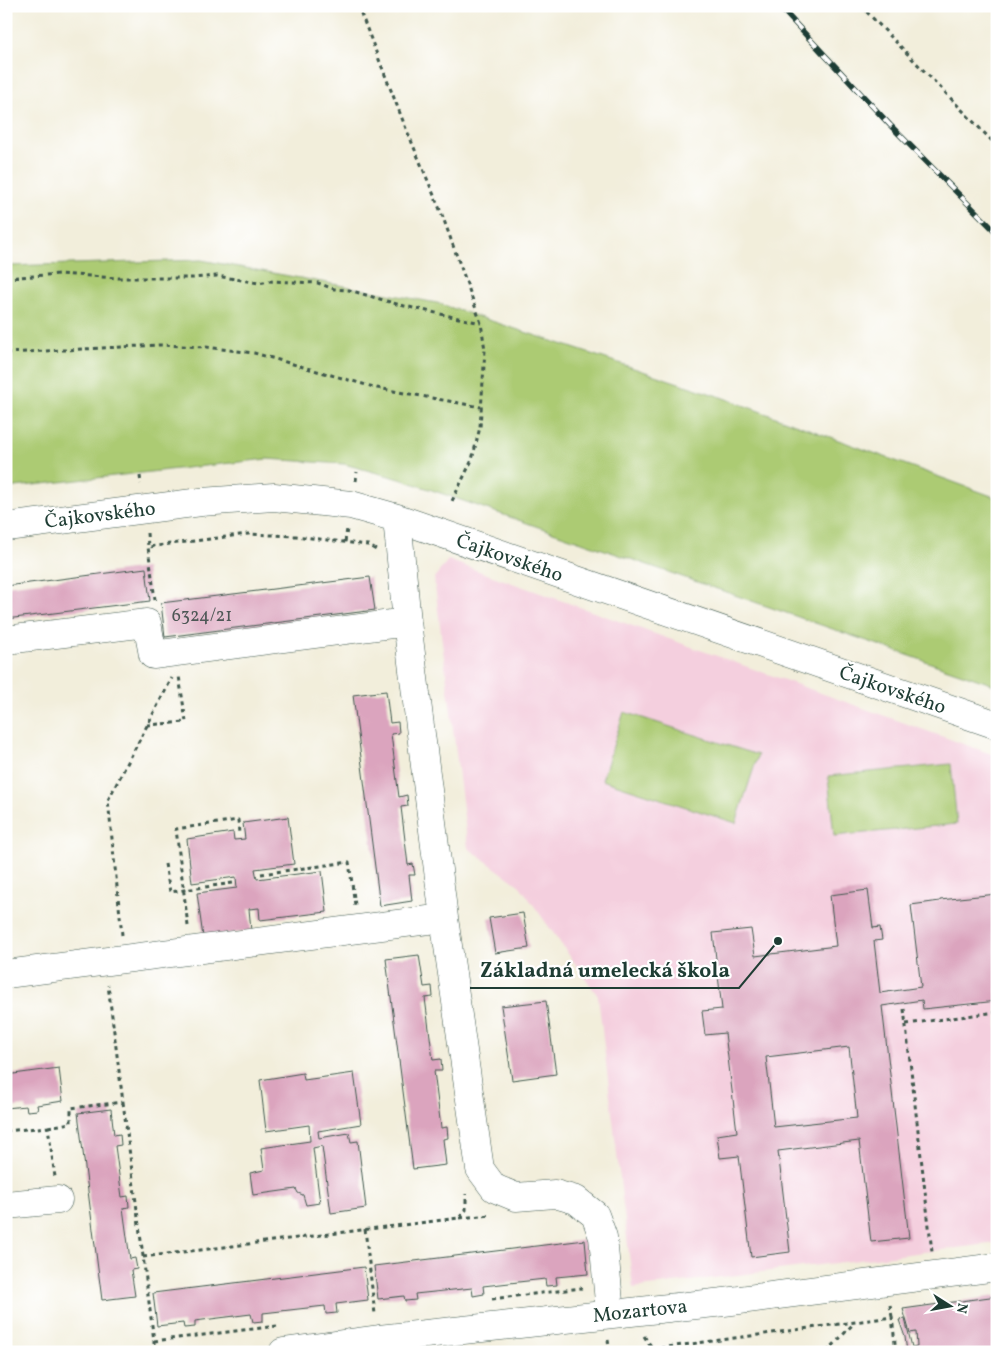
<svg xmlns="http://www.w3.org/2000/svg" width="1003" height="1358" viewBox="0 0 1003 1358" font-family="Vollkorn,serif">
  <rect width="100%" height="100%" fill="#fff"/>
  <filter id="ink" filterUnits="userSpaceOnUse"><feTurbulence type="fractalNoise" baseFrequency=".02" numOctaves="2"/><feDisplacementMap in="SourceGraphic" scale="10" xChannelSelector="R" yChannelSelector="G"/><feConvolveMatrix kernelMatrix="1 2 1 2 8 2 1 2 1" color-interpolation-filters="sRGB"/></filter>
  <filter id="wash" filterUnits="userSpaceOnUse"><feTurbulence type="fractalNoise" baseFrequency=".0096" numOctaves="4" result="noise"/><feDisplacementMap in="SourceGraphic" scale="20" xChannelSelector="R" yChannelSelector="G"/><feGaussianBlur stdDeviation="1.12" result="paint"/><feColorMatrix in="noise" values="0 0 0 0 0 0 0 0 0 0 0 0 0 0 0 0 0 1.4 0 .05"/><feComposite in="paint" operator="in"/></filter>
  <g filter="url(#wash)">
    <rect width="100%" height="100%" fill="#f2eedb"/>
    <path fill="#f4cfde" d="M448,560L997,756V1243L633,1288L598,996L520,886L468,848L434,578Z"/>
    <path fill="#accb73" stroke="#668454" d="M201,260L437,303L718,396L997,498V686L400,479L344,464L267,459L6,488V266Z
      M624,712L758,755L736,823L602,780Z
      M951,764L957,824L834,836L828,776Z"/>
    <g id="blocks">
      <path fill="#dba4be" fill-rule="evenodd" d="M146,568L150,601L6,619V586Z
        M370,577L375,610L165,637L161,603Z
        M386,691L390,723L398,722L399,733L391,734L399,797L407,795L408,806L401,807L408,865L413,864L415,875H409L412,901L380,906L353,695Z
        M288,817L294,864L255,869L257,879L322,871L327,912L260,920L259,908L249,909L251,931L203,937L197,893L237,888L236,877L192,883L187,839L233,832L234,840L245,839L243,823Z
        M868,890L873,928L880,927L882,940L874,941L880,993L921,987L911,905L940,901V900L997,894V1001L923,1009L922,1000L882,1006L909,1238L871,1242L859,1141L778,1151L790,1252L751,1257L739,1156L720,1158L717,1135L737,1132L725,1033L705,1035L702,1011L722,1009L713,933L751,929L755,956L836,946L830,895ZM849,1047L857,1118L774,1127L766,1057Z
        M523,913L529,948L495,953L489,918Z
        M419,955L424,987L432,986L433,997L425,998L433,1060L441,1059L442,1071H434L441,1128L447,1127L448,1138L443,1139L446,1165L413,1169L386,959Z
        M546,1001L556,1074L512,1080L501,1006Z
        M59,1068L63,1101L37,1105L38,1110L27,1111L26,1106L6,1108V1075Z
        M303,1073L304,1080L354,1073L361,1124L318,1131L319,1138L349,1133L351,1142L358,1141L366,1208L331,1213L322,1146L313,1148L320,1203L306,1205L303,1195L298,1193L296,1189L253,1195L250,1173L264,1170L261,1148L310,1141L309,1125L266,1131L260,1080Z
        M111,1109L114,1135L120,1134L121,1145L115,1146L122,1197L128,1196L129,1207L123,1208L130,1259L135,1258L137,1269L131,1270L135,1296L102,1300L78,1113Z
        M585,1240L588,1274L556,1277L557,1285L546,1286L545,1279L483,1286L484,1294L473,1296L472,1288L415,1294L416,1300L405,1301L404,1296L378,1299L374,1266Z
        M364,1267L368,1300L336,1304L337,1313L326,1314L325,1306L263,1313V1321L253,1322L251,1314L195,1321V1327L184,1328L183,1323L157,1326L153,1293Z
        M997,1296V1352H907L905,1337L899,1320L905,1319L912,1347L917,1346L916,1332L910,1333L903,1309Z"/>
    </g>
  </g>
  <g filter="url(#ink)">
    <use href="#blocks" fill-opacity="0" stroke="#3f584d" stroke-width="1"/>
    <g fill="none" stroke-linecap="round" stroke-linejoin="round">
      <g stroke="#3f584d" stroke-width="29">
        <path id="minor" d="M6,527L201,502L274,497L351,505L397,518L997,725
          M6,640L147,623L153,655L407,622
          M444,918L480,1169L494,1188L516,1197L555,1194L576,1200L595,1215L603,1237L610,1313
          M6,974L444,918L407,622L397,518
          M6,1205L58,1200
          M283,1352L379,1339L724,1302L997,1267"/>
      </g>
      <path stroke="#3f584d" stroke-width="3" stroke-dasharray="4 4" stroke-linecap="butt" d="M358,6L405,126L441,212L481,323L485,350L480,427L472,460L452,501
        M861,6L997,146
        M6,278L59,274L118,278H193L217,276L259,283L268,281L318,283L334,289L349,290L400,305L481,323
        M6,353L160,345L205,347L254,353L377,388L481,407
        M140,476L141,484
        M356,481L357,472
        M147,533L148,547
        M345,542L347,529
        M155,600L148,547L248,534L296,536L368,545L376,550
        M147,725L186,722L179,676
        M165,864L170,892L233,883
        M261,874L349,862L355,905
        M188,926L176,829L238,820L239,834
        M122,935L108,800L172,678
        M904,1009L932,1252
        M906,1024L997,1012
        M123,1102L154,1341V1352
        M48,1127L71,1123V1108L123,1102L108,985
        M6,1131L48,1127L55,1177
        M460,1218L491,1215
        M365,1229L375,1314
        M143,1257L459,1218L466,1210V1194
        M492,1299L582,1288
        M890,1305L892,1317
        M644,1336L653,1349L892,1317L896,1352
        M608,1340L610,1352
        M154,1341L277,1326
        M654,1349L661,1352
        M827,1352L854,1323"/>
      <use href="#minor" stroke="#fff" stroke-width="28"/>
      <g stroke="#1f3d34" stroke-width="5.5">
        <path id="rail" d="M779,6L890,125L997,233"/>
      </g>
      <use href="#rail" stroke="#fff" stroke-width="4" stroke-dasharray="11" stroke-linecap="butt"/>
    </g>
  </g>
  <g text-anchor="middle" stroke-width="4.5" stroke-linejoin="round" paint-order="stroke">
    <g font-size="18" fill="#4e5756">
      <text x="202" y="621">6324/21</text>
    </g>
    <g font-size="20" fill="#1f3d34" stroke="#fff">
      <text transform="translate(100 514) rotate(-7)" y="7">Čajkovského</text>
      <text transform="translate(510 557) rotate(19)" y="7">Čajkovského</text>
      <text transform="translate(893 689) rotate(19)" y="7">Čajkovského</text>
      <text transform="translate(640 1310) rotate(-6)" y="7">Mozartova</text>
    </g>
  </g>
  <path fill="none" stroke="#1f3d34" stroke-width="2" d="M778 941L739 988H470"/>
  <circle fill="#1f3d34" stroke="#fff" stroke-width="2" cx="778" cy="941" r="5"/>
  <g font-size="21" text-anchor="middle" font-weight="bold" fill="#1f3d34" stroke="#fff" stroke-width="4.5" stroke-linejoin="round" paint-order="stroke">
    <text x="605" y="977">Základná umelecká škola</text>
  </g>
  <rect width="1003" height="1358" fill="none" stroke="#fff" stroke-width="25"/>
  <g transform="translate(950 1306) rotate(101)" stroke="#ffffff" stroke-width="4" paint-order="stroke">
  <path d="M0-4L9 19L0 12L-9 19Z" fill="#1f3d34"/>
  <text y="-8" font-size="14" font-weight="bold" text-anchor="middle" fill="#1f3d34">N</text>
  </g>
</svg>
